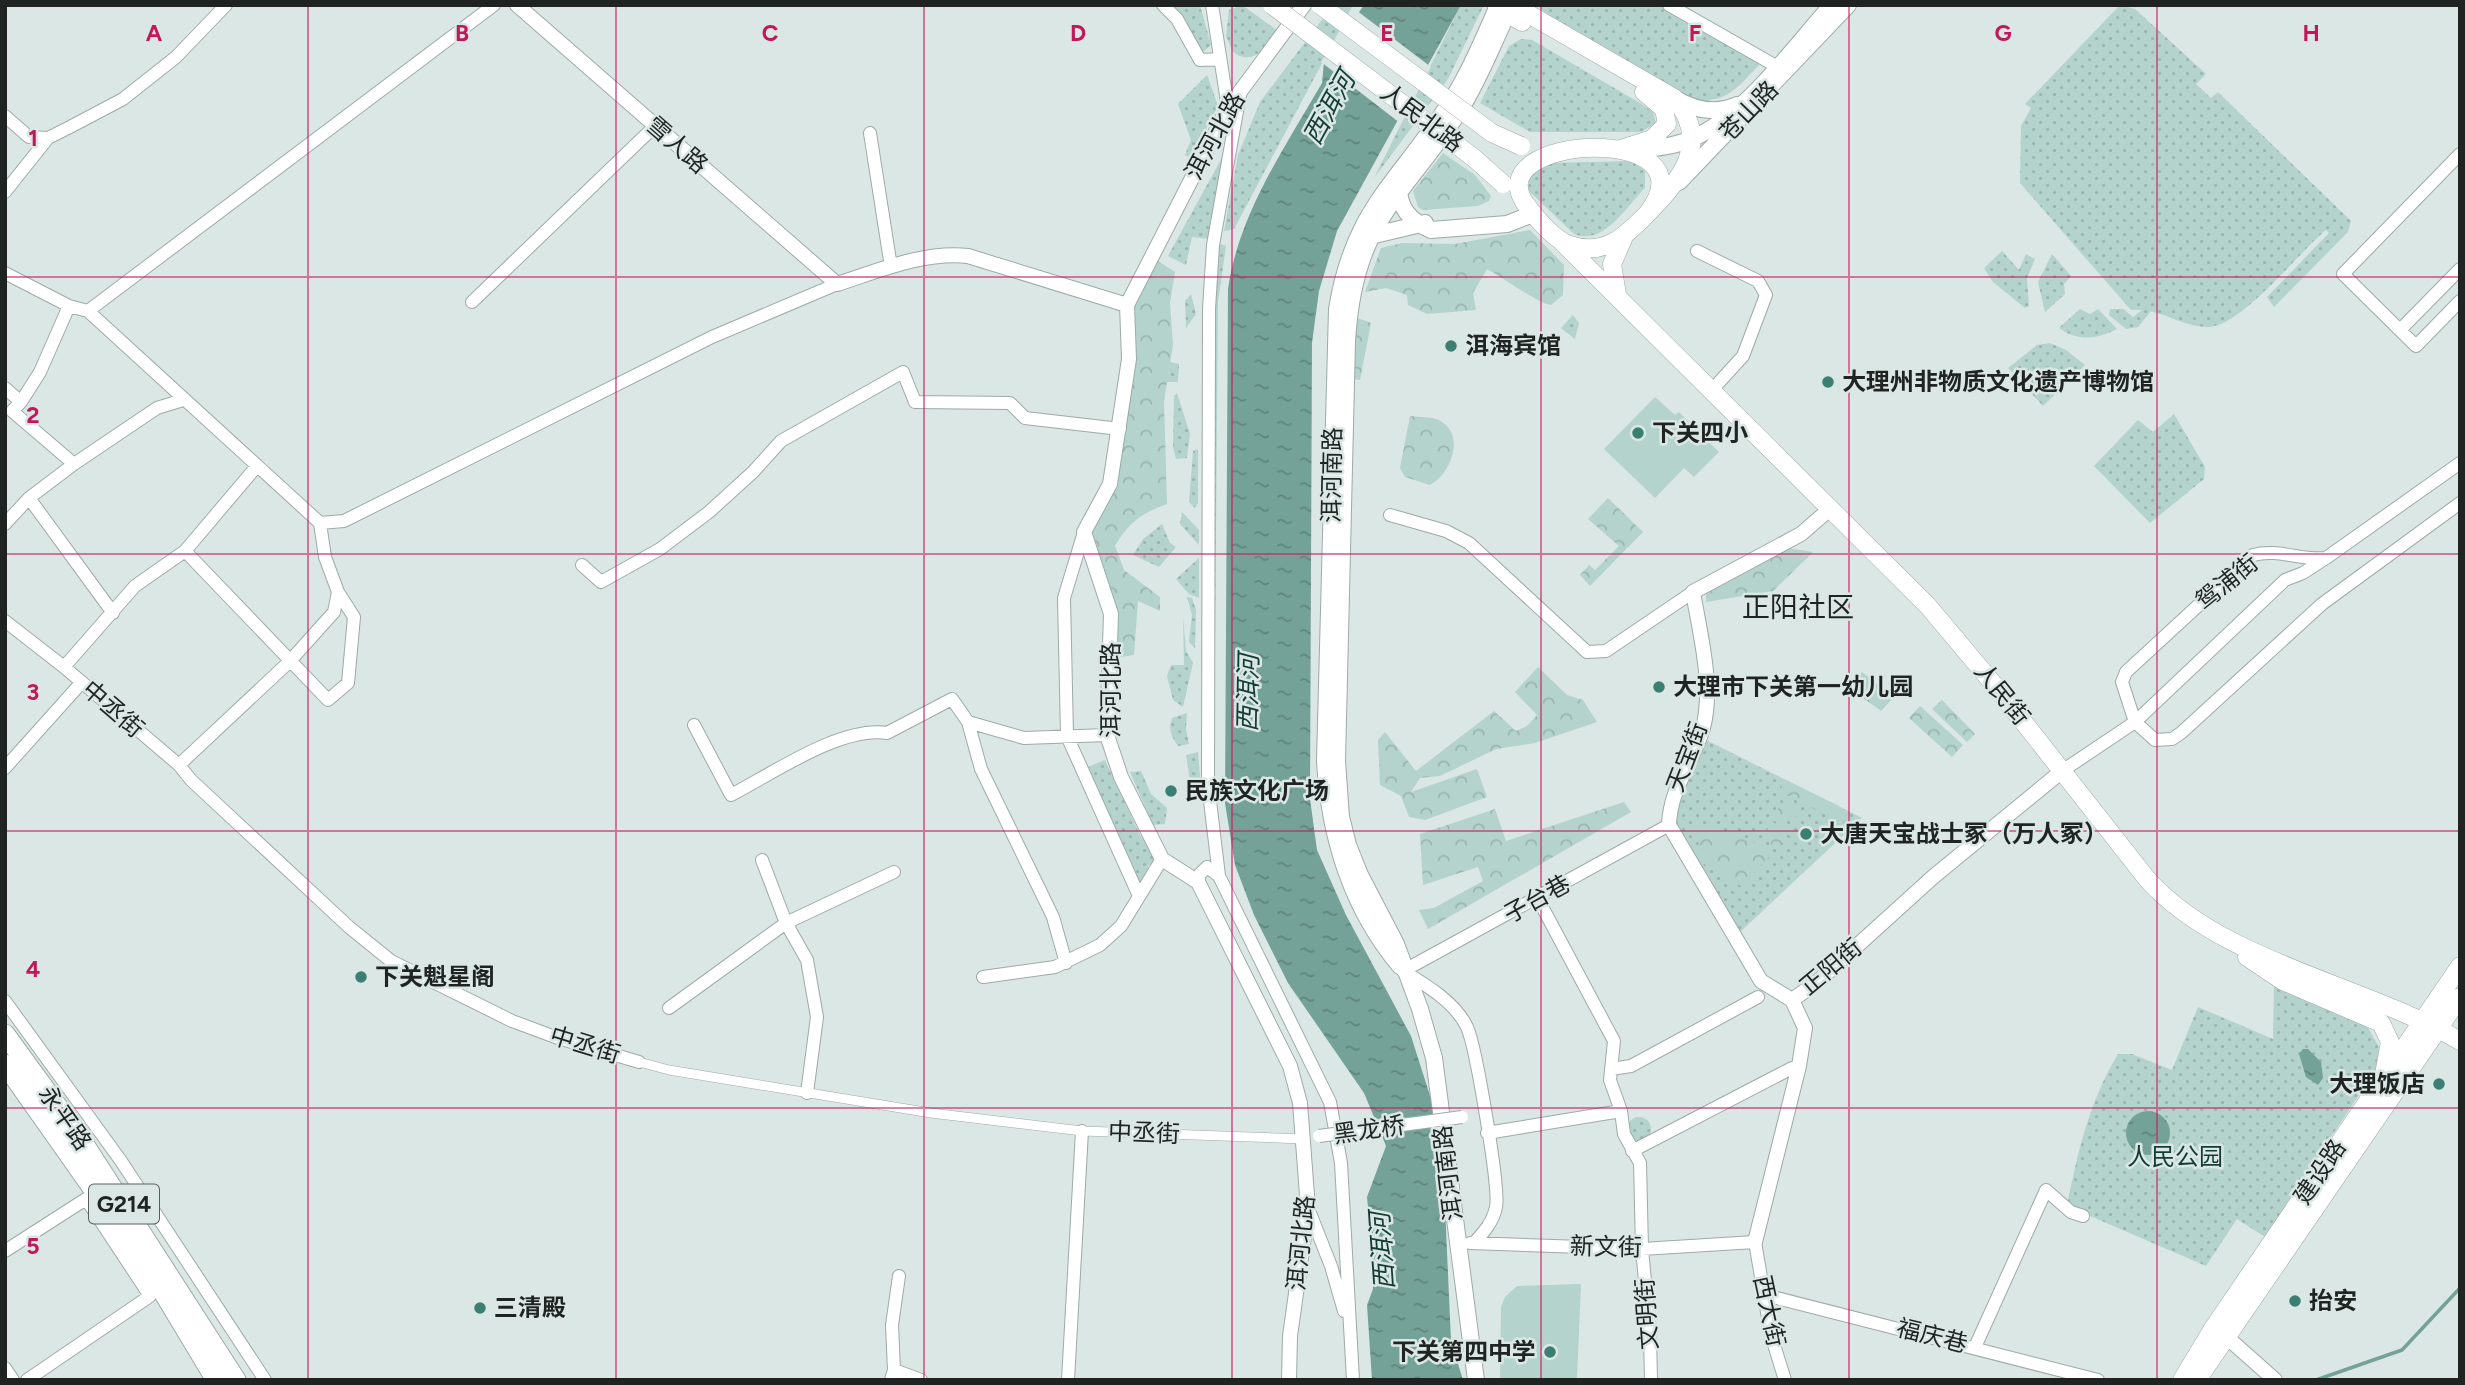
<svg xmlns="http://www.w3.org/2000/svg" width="2465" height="1385" viewBox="0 0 2465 1385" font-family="Figtree,'Noto Sans SC',sans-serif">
  <defs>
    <pattern id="green-dots" width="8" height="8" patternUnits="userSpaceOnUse" patternTransform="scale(1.75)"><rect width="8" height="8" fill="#b3d3cc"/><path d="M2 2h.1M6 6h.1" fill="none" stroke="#9ab5af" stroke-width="1.8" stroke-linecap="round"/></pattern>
    <pattern id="forest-crowns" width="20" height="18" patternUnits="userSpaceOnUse" patternTransform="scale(1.75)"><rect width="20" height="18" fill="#b3d3cc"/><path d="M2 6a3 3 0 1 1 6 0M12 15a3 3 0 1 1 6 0" fill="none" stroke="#9ab5af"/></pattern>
    <pattern id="water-ripples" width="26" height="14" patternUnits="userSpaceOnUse" patternTransform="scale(1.75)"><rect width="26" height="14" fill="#75a298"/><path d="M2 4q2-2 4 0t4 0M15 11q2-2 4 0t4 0" fill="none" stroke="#5f847c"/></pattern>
  </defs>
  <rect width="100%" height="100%" fill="#dbe7e4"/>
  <path fill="url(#green-dots)" d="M1167,5H1200L1211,45L1203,52L1195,53L1175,30L1172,10Z
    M1242,5L1278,31C1265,47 1254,67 1233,52L1226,36L1229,10Z
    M1333,5H1353L1234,229L1224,231L1238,155L1260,102Z
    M1461,5H1484L1448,79L1374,178Z
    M1537,5H1661L1761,63C1738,86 1726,107 1690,98L1555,22Z
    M2120,5L2135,9L2206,74L2196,84L2211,98L2218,92L2351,221L2348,232L2274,307L2267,297L2329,233L2326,230C2299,252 2241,327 2208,327C2180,327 2160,307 2131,310L2020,183L2021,126L2031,108L2025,104Z
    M1521,39L1532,40L1640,103L1653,112L1656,123L1641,132H1530L1480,103L1509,46Z
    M1207,75L1218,106L1191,158L1185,155L1191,140L1178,104Z
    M1224,154L1209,239L1192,237L1186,265L1168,256Z
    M1631,161L1645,171V188C1626,207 1604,246 1574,234L1528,190L1529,177L1547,163Z
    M1218,243L1226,246L1218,302L1214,759L1213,348Z
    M2002,251L2019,270L2026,254L2035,259L2027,278L2029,306L2025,308L1993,282L1984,268Z
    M2052,254L2071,276L2064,284L2065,294L2045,312L2038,282Z
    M1191,294L1196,314L1186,328L1185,301Z
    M2080,309L2090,314L2098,309L2117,329C2097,339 2078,342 2059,328Z
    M2110,309H2123L2133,317L2142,310H2152L2138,327L2126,329L2109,315Z
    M1573,315L1579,323L1575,339L1561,328Z
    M2050,343L2066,350L2085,365L2043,406L2008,368L2037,345Z
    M1170,362L1179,364L1178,382H1167Z
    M1177,393L1190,434L1187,458L1176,459L1173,447L1174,396Z
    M2174,414L2205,467L2204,479L2150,523L2094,466L2138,420L2153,432Z
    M1198,449V503L1195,508L1189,502L1193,451Z
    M1182,512L1199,530V545L1180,524Z
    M1162,524L1170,543L1176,547L1159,567L1133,555L1143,539Z
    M1199,558V598L1189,594L1176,579Z
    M1187,597L1192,598L1196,610L1195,648L1189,642L1192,615Z
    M1183,616L1186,651L1193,663L1183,707L1173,700L1167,676L1171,665H1184Z
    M1187,713L1186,729L1189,744L1178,746C1171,736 1168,730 1172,718Z
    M1702,738L1862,818L1739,933L1673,824L1683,780Z
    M1198,752L1201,789L1197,791L1191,786L1186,755Z
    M1105,760L1141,837L1148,841L1156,859L1148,866V877L1139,885L1088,767Z
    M1141,771L1151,794L1167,808L1165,824L1153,825L1130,772Z
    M2274,983L2364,1021L2379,1047L2378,1066L2265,1237L2237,1219L2206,1266L2067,1206C2078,1151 2089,1102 2118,1054H2132L2172,1070L2198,1007L2273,1039Z
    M1627 1129a12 12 0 1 1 24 0a12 12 0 1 1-24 0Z"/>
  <path fill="url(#forest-crowns)" d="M1443,153L1475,175L1491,196L1489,201L1478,206L1423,210L1418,207L1413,191Z
    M1530,230L1564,265L1563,295L1551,305C1539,304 1502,277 1487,269L1473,293L1476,310L1427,314L1408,305L1407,295L1386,288L1365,292L1381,248L1402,243L1455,244Z
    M1158,261L1175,272L1170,303L1173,345L1164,401L1167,504C1142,513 1129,522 1115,546L1124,570L1160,597V611L1138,601L1134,655L1114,658L1088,532L1107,502L1134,306Z
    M1355,317L1371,323L1360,380L1349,378Z
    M1410,416C1417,417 1426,417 1433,418C1468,428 1453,473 1430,485L1405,477L1400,468Z
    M1608,498L1643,532L1590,586L1580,575L1589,565L1595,570L1619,546L1588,519Z
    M1788,548L1813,552L1773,591L1706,602V591Z
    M1538,667L1567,695L1583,700L1597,722L1535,743L1496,749L1440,776L1420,778L1411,792L1477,769L1487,797L1425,820L1409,817L1401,796L1380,785L1378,740L1385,732L1416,771L1494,711L1516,731L1527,726L1537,715L1515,692Z
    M1862,672L1894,697L1881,711L1849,688Z
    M1942,700L1975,734L1967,742L1932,709Z
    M1920,706L1963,745L1952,757L1909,718Z
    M1786,780L1839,806L1840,817L1831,824L1828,822L1826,813L1808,807L1780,790Z
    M1778 811a10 10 0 1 1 20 0a10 10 0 1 1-20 0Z
    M1624,802L1631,812L1428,929L1419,910L1434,908L1483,881L1478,867L1423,885L1420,834L1495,809L1506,841Z
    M1772,822L1787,829V838L1777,849L1763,837Z
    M1702,825L1751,841L1773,853L1741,886L1704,864L1701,868L1694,855L1700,844L1694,837L1696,827Z"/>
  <path fill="#b3d3cc" d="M1655,397L1675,415L1679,412L1719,452L1694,477L1684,468L1655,498L1604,449Z
    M1581,1284L1577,1380H1500L1501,1307L1505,1297L1517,1286Z"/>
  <path fill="url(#water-ripples)" d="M1364,5H1461L1337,231L1319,291L1312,343L1310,799L1317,850L1346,915L1411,1036L1432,1102L1434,1137L1440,1145L1443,1161L1451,1341L1463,1380H1372L1367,1305L1373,1289L1372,1248L1367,1197L1386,1146L1364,1093L1288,983L1254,915L1235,865L1225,803L1228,289C1239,213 1284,149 1322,83L1324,62Z
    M2303,1049H2308L2321,1062L2323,1078L2318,1085L2306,1077L2299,1054Z
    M2126 1133a22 22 0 1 1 44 0a22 22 0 1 1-44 0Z"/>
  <path fill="#dbe7e4" d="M1356,10L1431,67L1400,123L1321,62Z"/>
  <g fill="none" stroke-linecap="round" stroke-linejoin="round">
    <path stroke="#75a298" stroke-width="3.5" d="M2316,1380L2402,1350L2460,1288"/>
    <g stroke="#9eaaa7" stroke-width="10">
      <path id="pedestrian" d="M639,1062L669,1070L931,1113L1082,1131L1304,1139"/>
    </g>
    <g stroke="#9eaaa7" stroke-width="14">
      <path id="minor" d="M1163,5L1177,19L1200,60L1220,59
        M1212,5L1228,108
        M1669,5L1776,66
        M5,116L29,137L48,138L70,127L123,99L176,57L226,5
        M870,133L891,267
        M2460,154L2343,274L2416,346L2460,301
        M5,192L48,138
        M1697,251L1758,281L1766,295L1743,356L1712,390
        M5,273L69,306L88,311L320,523L344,521L712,337L837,284
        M472,302L655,126
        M88,311L494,5
        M2400,330L2460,269
        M5,388L21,402L12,411L74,464
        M21,402L40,372L69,306
        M29,498L113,613
        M1390,515L1446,531L1469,543L1587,652L1606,651L1693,592
        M5,524L29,498L74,464L157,408L183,400
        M1084,532L1064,598L1067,736L1139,896
        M185,551L328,700L348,683L354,617L338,592L325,557L320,523
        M2326,558L2303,573L2285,580L2135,722L2155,740L2172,739L2181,733L2322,604L2460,503
        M582,565L601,582L660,549L709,512L753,472L781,441L903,372L915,402L1010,403L1025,418L1120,429
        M5,621L64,667L179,765L191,780L349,927L391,961L512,1021L555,1037L639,1062
        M64,667L135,586L185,551L257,466
        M968,722L981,769L1053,917L1066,963
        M694,725L731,795C772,774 840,726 887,733L952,699L968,722L1024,738L1107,735
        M179,765L290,661L334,612L338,592
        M5,768L82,682
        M2062,771L2135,722L2122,682L2126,672L2253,555C2278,548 2301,561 2326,558L2460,463
        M762,860L786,923L807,960L817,1017L807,1093
        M1219,876L1208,784L1209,309L1213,245L1241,89
        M1198,882L1200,874L1207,867L1219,876L1330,1102L1341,1163L1353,1380
        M1538,899L1614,1041L1610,1080L1621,1111L1624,1134L1640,1163L1642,1249L1650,1335L1651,1380
        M983,977L1055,967L1100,945L1121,926L1162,859
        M5,1001L121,1161L265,1380
        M669,1008L786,923L894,872
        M1611,1069L1631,1066L1758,997
        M1487,1133L1621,1111
        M1632,1151L1792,1068
        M1308,1208L1331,1266L1344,1311
        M1470,1243L1642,1249L1755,1242L1771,1335L1785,1380
        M1474,1243C1484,1232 1493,1222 1496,1207C1500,1189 1476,1047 1467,1027C1455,1002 1426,985 1403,971L1669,825
        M5,1251L86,1199L150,1296L27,1380
        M1765,1295L2098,1380
        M1975,1347L2046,1190L2071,1212L2083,1216
        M5,1368L13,1380
        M894,1370L921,1380
        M891,1380L894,1370L892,1325L899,1276
        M1068,1380L1082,1131"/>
    </g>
    <g stroke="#9eaaa7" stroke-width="16">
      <path id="tertiary" d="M517,5L837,284C878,271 924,251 968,256L1127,305
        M1792,1000L1761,981L1669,825C1670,788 1693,762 1703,728C1714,686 1700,634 1693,592L1801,534L1831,508
        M1755,1242L1799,1066L1805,1028L1792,1000L1816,983L1933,877L2062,771
        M2221,1332L2275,1380
        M1289,1380L1290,1336L1308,1208L1300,1103L1290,1066L1198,882L1162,859L1121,777L1107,735L1111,614L1084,532L1110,484L1129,359L1127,305L1228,108L1304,5"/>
    </g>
    <g stroke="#9eaaa7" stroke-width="18">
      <path id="secondary" d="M1674,98C1694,110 1715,115 1737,105
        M1630,149C1648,149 1666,148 1683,142C1741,123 1792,49 1832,5
        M1679,182L1848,5
        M1399,185C1398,208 1410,221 1431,230L1507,224L1533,214
        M1362,238L1425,223
        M1400,966C1351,908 1329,835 1325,761L1337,309C1353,213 1392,188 1443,113C1466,81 1481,44 1497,8
        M1476,1380L1434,1058L1420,1009L1396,944L1360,875L1348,845L1341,817L1337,761L1347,341C1354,221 1401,200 1460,110C1479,80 1492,46 1507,14"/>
    </g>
    <g stroke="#9eaaa7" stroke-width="19">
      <path id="primary" d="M1498,5L1497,8L1522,22
        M1513,5L1674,98C1713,142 1679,182 1648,213C1625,236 1605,257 1570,245C1554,240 1537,219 1527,206C1471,133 1720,121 1647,214
        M1621,149L1652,139L1667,124L1664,109L1644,92
        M1562,242L1928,606L1996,687L2147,879C2221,962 2363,984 2460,1041
        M1617,295L1612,264L1623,239
        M2247,957L2283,981L2381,1023L2390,1042L2385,1069
        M2182,1380L2214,1327L2460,966
        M2197,1380L2460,997"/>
    </g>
    <g stroke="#9eaaa7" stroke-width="21">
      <path id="trunk" d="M5,1034L77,1133L236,1380
        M5,1064L148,1267L216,1380"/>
    </g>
    <use href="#pedestrian" stroke="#fff" stroke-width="9"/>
    <use href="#minor" stroke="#fff" stroke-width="12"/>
    <use href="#tertiary" stroke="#fff" stroke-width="14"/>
    <use href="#secondary" stroke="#fff" stroke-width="16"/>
    <use href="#primary" stroke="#fff" stroke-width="18"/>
    <use href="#trunk" stroke="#fff" stroke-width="19"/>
    <g stroke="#9eaaa7" stroke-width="14" stroke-linecap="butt">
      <path id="minor-bridge" d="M1319,1136L1462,1117"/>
    </g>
    <g stroke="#9eaaa7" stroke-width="19" stroke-linecap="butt">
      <path id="primary-bridge" d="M1272,5L1474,158L1503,184
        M1320,5L1492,133L1521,146"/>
    </g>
    <use href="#minor-bridge" stroke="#fff" stroke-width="12"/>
    <use href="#primary-bridge" stroke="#fff" stroke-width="18"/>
  </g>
  <path fill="none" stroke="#c2185b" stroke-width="2" stroke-opacity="0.55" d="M308,5V1380M616,5V1380M924,5V1380M1232,5V1380M1541,5V1380M1849,5V1380M2157,5V1380M5,277H2460M5,554H2460M5,831H2460M5,1108H2460"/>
  <g fill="#3b7f73" stroke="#dbe7e4" stroke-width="2.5">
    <circle cx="1451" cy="346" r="7"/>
    <circle cx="1828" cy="382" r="7"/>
    <circle cx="1638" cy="433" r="7"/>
    <circle cx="1659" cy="687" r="7"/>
    <circle cx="1171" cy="791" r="7"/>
    <circle cx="1806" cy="834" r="7"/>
    <circle cx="361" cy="977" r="7"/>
    <circle cx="2439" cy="1084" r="7"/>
    <circle cx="2295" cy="1301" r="7"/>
    <circle cx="480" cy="1308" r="7"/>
    <circle cx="1550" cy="1352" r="7"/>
  </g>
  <g text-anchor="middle" stroke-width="5" stroke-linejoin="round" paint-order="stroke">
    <rect fill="#dbe7e4" stroke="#575e5d" stroke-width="2" x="89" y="1184.5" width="70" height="39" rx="5"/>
    <g font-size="23" font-weight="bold" fill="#1f2423">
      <text x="124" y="1212">G214</text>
    </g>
    <g font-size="24" fill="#1f2423" stroke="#dbe7e4">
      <text transform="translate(1749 111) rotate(-46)" y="8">苍山路</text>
      <text transform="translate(1422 118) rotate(37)" y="8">人民北路</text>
      <text transform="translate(1215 136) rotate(-61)" y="8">洱河北路</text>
      <text transform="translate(677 145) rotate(41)" y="8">雪人路</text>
      <text transform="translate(1332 475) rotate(-89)" y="8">洱河南路</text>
      <text transform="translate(2227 582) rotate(-39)" y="8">鸳浦街</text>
      <text transform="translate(1111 690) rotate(-90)" y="8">洱河北路</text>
      <text transform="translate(2002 694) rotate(51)" y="8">人民街</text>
      <text transform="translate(113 709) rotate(41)" y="8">中丞街</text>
      <text transform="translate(1687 757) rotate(-69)" y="8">天宝街</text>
      <text transform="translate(1537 899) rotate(-29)" y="8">子台巷</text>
      <text transform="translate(1831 967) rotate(-40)" y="8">正阳街</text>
      <text transform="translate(585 1045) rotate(17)" y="8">中丞街</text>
      <text transform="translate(65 1118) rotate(55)" y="8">永平路</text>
      <text transform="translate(1369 1130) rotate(-8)" y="8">黑龙桥</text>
      <text transform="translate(1144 1133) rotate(2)" y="8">中丞街</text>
      <text transform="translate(2320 1172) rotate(-56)" y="8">建设路</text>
      <text transform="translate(1448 1173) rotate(-97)" y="8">洱河南路</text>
      <text transform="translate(1301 1243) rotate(-84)" y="8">洱河北路</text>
      <text transform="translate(1606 1247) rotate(1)" y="8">新文街</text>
      <text transform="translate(1769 1311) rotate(78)" y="8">西大街</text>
      <text transform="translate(1647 1314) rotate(-94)" y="8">文明街</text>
      <text transform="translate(1932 1336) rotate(14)" y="8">福庆巷</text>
    </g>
    <g font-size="24" font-weight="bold" fill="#1f2423" stroke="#dbe7e4" text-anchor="start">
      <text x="1465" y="354">洱海宾馆</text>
      <text x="1842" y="390">大理州非物质文化遗产博物馆</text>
      <text x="1652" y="441">下关四小</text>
      <text x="1673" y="695">大理市下关第一幼儿园</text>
      <text x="1185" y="799">民族文化广场</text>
      <text x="1820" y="842">大唐天宝战士冢（万人冢）</text>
      <text x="375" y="985">下关魁星阁</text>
      <text x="2425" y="1092" text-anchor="end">大理饭店</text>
      <text x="2309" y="1309">抬安</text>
      <text x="494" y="1316">三清殿</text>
      <text x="1536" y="1360" text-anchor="end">下关第四中学</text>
    </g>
    <g font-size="24" fill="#113c35" stroke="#dbe7e4">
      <text x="2175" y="1165">人民公园</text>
    </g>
    <g font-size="26" font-style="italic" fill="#133d36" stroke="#dbe7e4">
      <text transform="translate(1329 108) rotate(-61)" y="9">西洱河</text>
      <text transform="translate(1248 693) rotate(-89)" y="9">西洱河</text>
      <text transform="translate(1382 1251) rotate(-94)" y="9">西洱河</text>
    </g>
    <g font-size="28" fill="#1f2423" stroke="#dbe7e4">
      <text x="1798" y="617">正阳社区</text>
    </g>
  </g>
  <g font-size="23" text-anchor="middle" font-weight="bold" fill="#c2185b" stroke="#dbe7e4" stroke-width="5" stroke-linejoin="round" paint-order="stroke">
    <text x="154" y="41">A</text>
    <text x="462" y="41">B</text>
    <text x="770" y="41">C</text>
    <text x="1078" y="41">D</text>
    <text x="1387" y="41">E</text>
    <text x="1695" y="41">F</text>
    <text x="2003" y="41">G</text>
    <text x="2311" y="41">H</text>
    <text x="33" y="146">1</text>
    <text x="33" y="423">2</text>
    <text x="33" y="700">3</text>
    <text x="33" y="977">4</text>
    <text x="33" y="1254">5</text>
  </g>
  <rect width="2465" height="1385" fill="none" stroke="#1f2423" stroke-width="14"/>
</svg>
